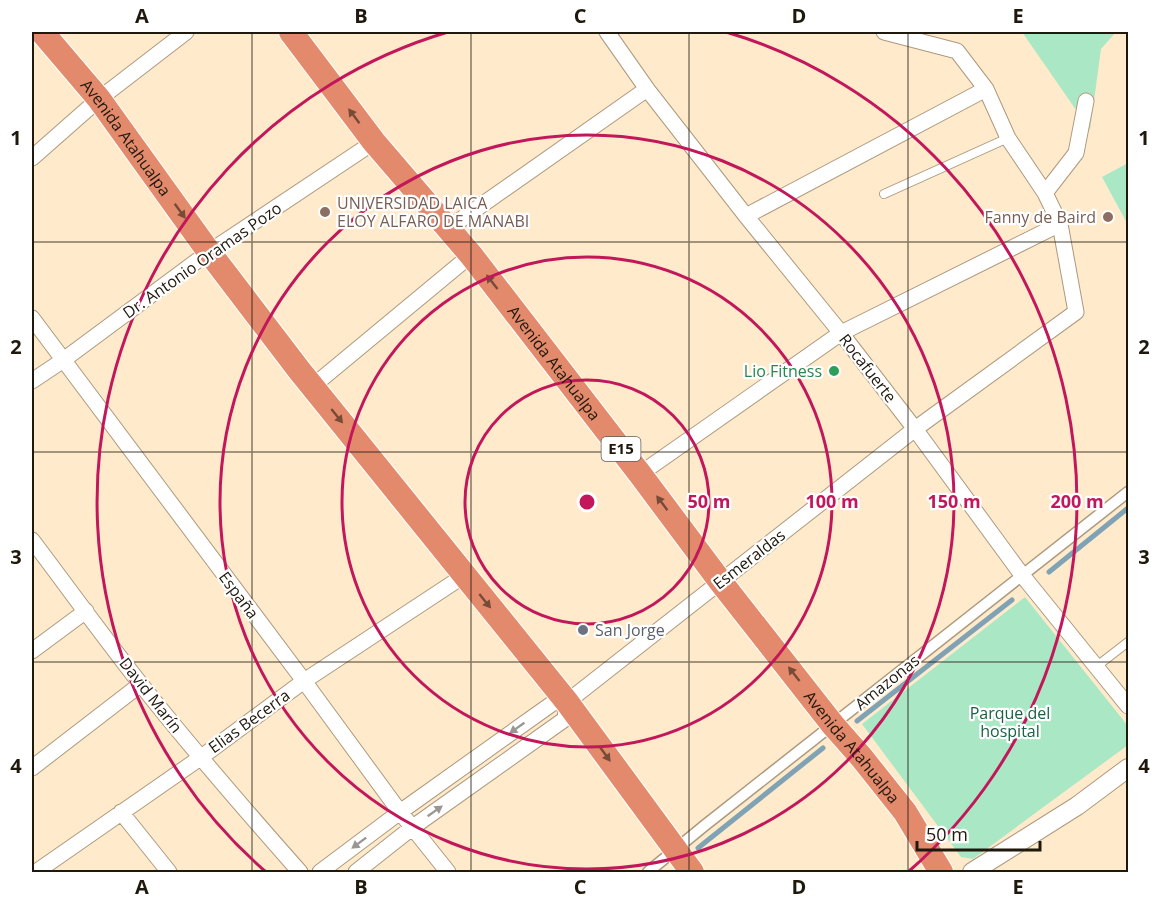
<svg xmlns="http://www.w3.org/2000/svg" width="1160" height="904" viewBox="0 0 1160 904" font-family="'Open Sans',sans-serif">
  <rect width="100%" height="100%" fill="#ffeacb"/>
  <path fill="#aae8c5" d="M1022,32H1116L1101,49L1090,130Z
    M1128,163V225L1102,177Z
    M1025,597L1128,726V745L973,859L961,857L862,724Z"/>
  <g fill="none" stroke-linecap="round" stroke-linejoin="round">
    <path stroke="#7fa2b4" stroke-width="5" d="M1049,572L1128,508
      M857,721L1012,600
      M698,848L823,748"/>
    <g stroke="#ad997d" stroke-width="10">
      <path id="service" d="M884,194L1008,138
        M1097,666L1128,642"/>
    </g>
    <g stroke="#ad997d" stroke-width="13">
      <path id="pedestrian" d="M648,872L704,826L1128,492"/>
    </g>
    <g stroke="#ad997d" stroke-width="17">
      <path id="minor" d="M607,32L647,89L746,216L841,333L915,429L1022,575L1128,706
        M32,158L99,99L186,32
        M1045,193L1076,153L1086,101
        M746,216L986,89
        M449,228L647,89
        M32,318L304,681L400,812L448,872
        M32,381L62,361L209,252L374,142
        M313,386L471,255
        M640,474L841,333L1060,224
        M32,540C69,589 105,639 143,687C193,750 246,811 300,872
        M32,651L86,611
        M32,768L141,684
        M121,812L169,872
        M36,872L200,758L304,681L465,575
        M320,872L400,812L553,703L567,702L915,429L1076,312L1060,224L1045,193L1008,138L986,89L957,51L884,32
        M356,872L413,827L565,719L567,702"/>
    </g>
    <g stroke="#ad997d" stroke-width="20">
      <path id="tertiary" d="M972,872L1077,806L1128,768"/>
    </g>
    <g stroke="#fff" stroke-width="26">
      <g id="trunk">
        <path id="s1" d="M42,32L99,99L209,252L299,370L567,702L692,872"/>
        <path id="s2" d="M291,32L374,142L471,255L640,474L720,581L833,725L862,758L905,812L941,872"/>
      </g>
    </g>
    <use href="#service" stroke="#fff" stroke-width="8"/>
    <use href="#pedestrian" stroke="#fff" stroke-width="10"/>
    <use href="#minor" stroke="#fff" stroke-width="15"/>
    <use href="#tertiary" stroke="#fff" stroke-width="18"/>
    <use href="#trunk" stroke="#e38a6c" stroke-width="24"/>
  </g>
  <defs><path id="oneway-solid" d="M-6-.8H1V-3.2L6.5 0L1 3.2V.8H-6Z" transform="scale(1.5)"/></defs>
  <g fill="#774b38">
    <use href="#oneway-solid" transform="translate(354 116) rotate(-127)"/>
    <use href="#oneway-solid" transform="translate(180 211) rotate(54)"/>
    <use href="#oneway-solid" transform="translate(492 282) rotate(-128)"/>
    <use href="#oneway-solid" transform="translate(337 416) rotate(51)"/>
    <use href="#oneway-solid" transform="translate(662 503) rotate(-127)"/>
    <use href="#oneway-solid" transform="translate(485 601) rotate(51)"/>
    <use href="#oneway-solid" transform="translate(794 674) rotate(-128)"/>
    <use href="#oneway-solid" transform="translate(605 754) rotate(54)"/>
  </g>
  <g fill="#9a9792">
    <use href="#oneway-solid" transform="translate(517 728) rotate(145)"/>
    <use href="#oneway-solid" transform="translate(435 811) rotate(-35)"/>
    <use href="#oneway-solid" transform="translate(359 843) rotate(143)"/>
  </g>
  <path fill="none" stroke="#1f180d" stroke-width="1.5" stroke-opacity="0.55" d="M252,32V872M471,32V872M689,32V872M908,32V872M32,242H1128M32,452H1128M32,662H1128"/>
  <g fill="none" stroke="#c2185b" stroke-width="3">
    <circle cx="587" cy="502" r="122"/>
    <circle cx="587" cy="502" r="245"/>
    <circle cx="587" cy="502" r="367"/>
    <path d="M266 872A490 490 0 0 1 448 32M726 32A490 490 0 0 1 908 872"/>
  </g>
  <g fill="#8d6e63" stroke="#fff" stroke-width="2">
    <circle cx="325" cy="212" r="6"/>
    <circle cx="1108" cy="217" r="6"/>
  </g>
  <circle fill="#2e9e5b" stroke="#fff" stroke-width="2" cx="834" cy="371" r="6"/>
  <circle fill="#6b7280" stroke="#fff" stroke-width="2" cx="583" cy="630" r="6"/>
  <g text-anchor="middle" stroke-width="4.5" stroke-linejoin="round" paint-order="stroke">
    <rect fill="#fff" stroke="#625d56" stroke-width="1.5" x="601.5" y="437" width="39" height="24" rx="4.5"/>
    <g font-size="15" font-weight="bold" fill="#1f180d">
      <text x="621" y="454">E15</text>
    </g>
    <g font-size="16" fill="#1f180d" stroke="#fff">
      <text dy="6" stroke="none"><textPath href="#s1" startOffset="135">Avenida Atahualpa</textPath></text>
      <text transform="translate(202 260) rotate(-35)" y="6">Dr. Antonio Oramas Pozo</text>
      <text dy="6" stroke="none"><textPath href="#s2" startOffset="423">Avenida Atahualpa</textPath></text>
      <text transform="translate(868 368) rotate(52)" y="6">Rocafuerte</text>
      <text transform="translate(749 559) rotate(-38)" y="6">Esmeraldas</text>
      <text transform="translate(239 595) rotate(53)" y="6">España</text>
      <text transform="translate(887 682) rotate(-39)" y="6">Amazonas</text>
      <text transform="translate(151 695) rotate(52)" y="6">David Marín</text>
      <text transform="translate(249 721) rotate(-36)" y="6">Elias Becerra</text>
      <text dy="6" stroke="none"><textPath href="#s2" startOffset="909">Avenida Atahualpa</textPath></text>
    </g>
    <g font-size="16" fill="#785e54" stroke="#fff" text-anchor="start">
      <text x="337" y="209">UNIVERSIDAD LAICA<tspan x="337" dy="18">ELOY ALFARO DE MANABI</tspan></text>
      <text x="1096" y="223" text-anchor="end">Fanny de Baird</text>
    </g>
    <g font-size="16" fill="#27864d" stroke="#fff" text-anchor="end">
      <text x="822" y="377">Lio Fitness</text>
    </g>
    <g font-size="16" fill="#5b616d" stroke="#fff" text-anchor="start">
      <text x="595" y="636">San Jorge</text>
    </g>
    <g font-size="16" fill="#1b6141" stroke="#fff">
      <text x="1010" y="719">Parque del<tspan x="1010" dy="18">hospital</tspan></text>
    </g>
  </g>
  <circle cx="587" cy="502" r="9" fill="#c2185b" stroke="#fff" stroke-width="3"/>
  <g font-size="18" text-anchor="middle" font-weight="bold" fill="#c2185b" stroke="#fff" stroke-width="4.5" stroke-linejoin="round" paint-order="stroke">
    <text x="709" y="508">50 m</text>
    <text x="832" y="508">100 m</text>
    <text x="954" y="508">150 m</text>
    <text x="1077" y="508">200 m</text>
  </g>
  <rect width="1160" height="904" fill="none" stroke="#ffffff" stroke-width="66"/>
  <path d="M917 841v9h123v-9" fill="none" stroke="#1f180d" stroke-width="3"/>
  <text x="926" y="841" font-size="18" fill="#1f180d" stroke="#ffffff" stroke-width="4.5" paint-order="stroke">50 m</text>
  <rect x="33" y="33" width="1094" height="838" fill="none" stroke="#1f180d" stroke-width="2"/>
  <g font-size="20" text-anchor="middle" font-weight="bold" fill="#1f180d">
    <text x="142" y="23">A</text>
    <text x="361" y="23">B</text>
    <text x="580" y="23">C</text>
    <text x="799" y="23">D</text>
    <text x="1018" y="23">E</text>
    <text x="16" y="145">1</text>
    <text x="1144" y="145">1</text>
    <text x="16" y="354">2</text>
    <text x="1144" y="354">2</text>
    <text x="16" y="564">3</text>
    <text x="1144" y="564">3</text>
    <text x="16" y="773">4</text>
    <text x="1144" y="773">4</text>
    <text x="142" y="894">A</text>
    <text x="361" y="894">B</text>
    <text x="580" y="894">C</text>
    <text x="799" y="894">D</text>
    <text x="1018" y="894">E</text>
  </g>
</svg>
